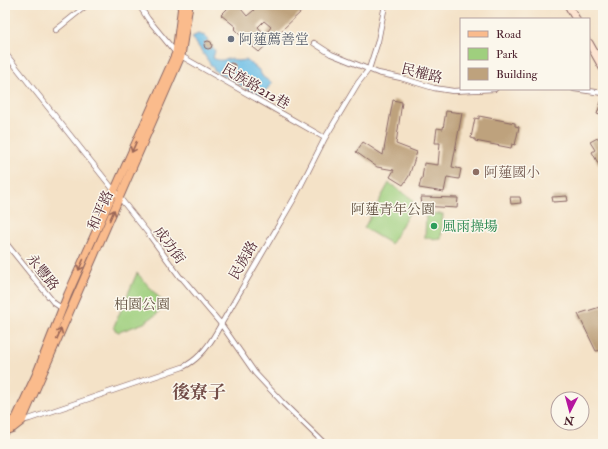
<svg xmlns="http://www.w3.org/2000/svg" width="608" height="449" viewBox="0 0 608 449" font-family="'IM FELL Double Pica','Noto Serif TC',serif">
  <rect width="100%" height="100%" fill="#fbf7ec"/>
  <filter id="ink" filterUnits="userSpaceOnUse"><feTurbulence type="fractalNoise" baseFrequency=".025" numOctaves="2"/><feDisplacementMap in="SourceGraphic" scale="8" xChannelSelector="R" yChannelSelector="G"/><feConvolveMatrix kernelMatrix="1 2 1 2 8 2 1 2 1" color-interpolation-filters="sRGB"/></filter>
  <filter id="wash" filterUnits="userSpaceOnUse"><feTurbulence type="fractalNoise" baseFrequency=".012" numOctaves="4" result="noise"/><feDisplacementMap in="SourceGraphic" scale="16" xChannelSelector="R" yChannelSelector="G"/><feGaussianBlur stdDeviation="0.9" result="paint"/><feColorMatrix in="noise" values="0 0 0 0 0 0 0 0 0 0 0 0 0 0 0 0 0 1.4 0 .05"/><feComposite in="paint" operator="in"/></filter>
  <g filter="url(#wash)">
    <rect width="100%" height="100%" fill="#f4e2c7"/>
    <path fill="#9fcf7e" stroke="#747754" d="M389,183L412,199L413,206L391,244L364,228Z
      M426,213L443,214L441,239L425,238Z
      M137,273L164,303L157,314L144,323L119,332L115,330L114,326Z"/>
    <path fill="#6bbee7" stroke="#5a6e89" d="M198,34L205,36L215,51L213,58C223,64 228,55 237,61L246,60L258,69L263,77L272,83L261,96L215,71L192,37Z"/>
    <g id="blocks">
      <path fill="#bea27d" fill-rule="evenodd" d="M231,5H240L242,8L241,9L247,16L254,10L252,7L255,5H298L303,10L259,52L253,47L254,46L247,38L245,40L234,29L236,27L221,15ZM264,21L271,27L265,35L258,27Z
        M204 45a4 4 0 1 1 8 0a4 4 0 1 1-8 0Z
        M227 67a4 4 0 1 1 8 0a4 4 0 1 1-8 0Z
        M602,99H603V116L597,114Z
        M393,100L402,102L396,144L417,152L409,176L403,185L390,177L394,170L377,167L356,152L363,142L383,155Z
        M446,111L462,113L452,167L461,169L459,179L447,177L444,192L419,188L421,179H422L424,163L438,165L440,143H435L437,128L443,129Z
        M479,116L515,123V126L519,127L515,145L512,144L511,148L475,141V139L471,138L475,118L479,119Z
        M603,135V163L599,165L592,152L595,150L590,142Z
        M567,196L568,201L553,202L552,197Z
        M421,197L458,198L457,208L422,206Z
        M510,197H520L521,203L511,204Z
        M603,306V350L596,351L578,314Z"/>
    </g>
  </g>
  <g filter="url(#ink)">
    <use href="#blocks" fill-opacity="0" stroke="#866362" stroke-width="1"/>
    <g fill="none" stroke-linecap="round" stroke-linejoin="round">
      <g stroke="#866362" stroke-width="6">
        <path id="street" d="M139,5L148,19L176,53L181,56L325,138
          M56,30L87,5
          M314,43L331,54L378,73L401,78L434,88L453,91L495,89
          M5,53L147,232L180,277L183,279L221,324L255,373L282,402L325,444
          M574,89L603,93
          M5,242L54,303L63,309
          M21,421L29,419L183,367C198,360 208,347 216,333L295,197L325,138L358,83L369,69L378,41L385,5"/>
      </g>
      <g stroke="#866362" stroke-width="9">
        <path id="secondary" d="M568,5L576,19
          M589,43L603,68"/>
      </g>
      <g stroke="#866362" stroke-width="9">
        <path id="primary" d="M5,424L10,422L16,418L36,375L68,294L176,53L182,5
          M5,431L13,428L22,421L181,56L189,5"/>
      </g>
      <use href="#street" stroke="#fff" stroke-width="4.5"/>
      <use href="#secondary" stroke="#fde4d1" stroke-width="7"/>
      <use href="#primary" stroke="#fabb8c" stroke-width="7"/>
    </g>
    <defs><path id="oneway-shaft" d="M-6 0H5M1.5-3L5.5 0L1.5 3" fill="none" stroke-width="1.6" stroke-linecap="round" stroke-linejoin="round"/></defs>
    <g stroke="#996557">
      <use href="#oneway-shaft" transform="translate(134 147) rotate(114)"/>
      <use href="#oneway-shaft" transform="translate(112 215) rotate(-66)"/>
      <use href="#oneway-shaft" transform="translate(81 265) rotate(114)"/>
      <use href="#oneway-shaft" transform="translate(59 334) rotate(-67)"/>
    </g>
  </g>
  <circle fill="#6b7280" stroke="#fbf7ec" stroke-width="1.5" cx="231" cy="39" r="4"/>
  <circle fill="#8d6e63" stroke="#fbf7ec" stroke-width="1.5" cx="476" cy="172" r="4"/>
  <circle fill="#2e9e5b" stroke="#fbf7ec" stroke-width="1.5" cx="434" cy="226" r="4"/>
  <g text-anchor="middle" stroke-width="3" stroke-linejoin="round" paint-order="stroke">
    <g font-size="14" fill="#5b616d" stroke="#fbf7ec" text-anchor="start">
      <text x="239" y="44">阿蓮薦善堂</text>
    </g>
    <g font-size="14" fill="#4a1f2b" stroke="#fbf7ec">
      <text transform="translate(422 73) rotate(14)" y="5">民權路</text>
      <text transform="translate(256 86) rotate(30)" y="5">民族路212巷</text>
      <text transform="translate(100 210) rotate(-66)" y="5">和平路</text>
      <text transform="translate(170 245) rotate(54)" y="5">成功街</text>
      <text transform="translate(243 260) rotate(-60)" y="5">民族路</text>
      <text transform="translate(43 272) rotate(51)" y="5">永豐路</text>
    </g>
    <g font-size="14" fill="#785e54" stroke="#fbf7ec" text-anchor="start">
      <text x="484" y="177">阿蓮國小</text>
    </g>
    <g font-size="14" fill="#645444" stroke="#fbf7ec">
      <text x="393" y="214">阿蓮青年公園</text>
      <text x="142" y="309">柏園公園</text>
    </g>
    <g font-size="14" fill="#27864d" stroke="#fbf7ec" text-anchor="start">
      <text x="442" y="231">風雨操場</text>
    </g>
    <g font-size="18" font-weight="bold" fill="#734d48" stroke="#fbf7ec">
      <text x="199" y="398">後寮子</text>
    </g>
  </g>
  <rect width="608" height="449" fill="none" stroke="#fbf7ec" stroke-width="20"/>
  <rect x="460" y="18" width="130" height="72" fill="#fbf7ec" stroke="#b4a19f"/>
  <rect x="468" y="31" width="20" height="6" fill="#fabb8c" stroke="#b4a19f"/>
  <text x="496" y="38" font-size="12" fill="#4a1f2b">Road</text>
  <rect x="468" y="48" width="20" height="12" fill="#9fcf7e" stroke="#b4a19f"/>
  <text x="496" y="58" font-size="12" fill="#4a1f2b">Park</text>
  <rect x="468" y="68" width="20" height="12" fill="#bea27d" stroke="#b4a19f"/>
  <text x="496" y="78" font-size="12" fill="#4a1f2b">Building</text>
  <g transform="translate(570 411) rotate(186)"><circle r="19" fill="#fbf7ec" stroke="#b4a19f"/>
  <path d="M0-3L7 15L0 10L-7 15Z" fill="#b5179e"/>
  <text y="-6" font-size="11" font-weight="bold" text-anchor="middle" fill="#4a1f2b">N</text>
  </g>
</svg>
